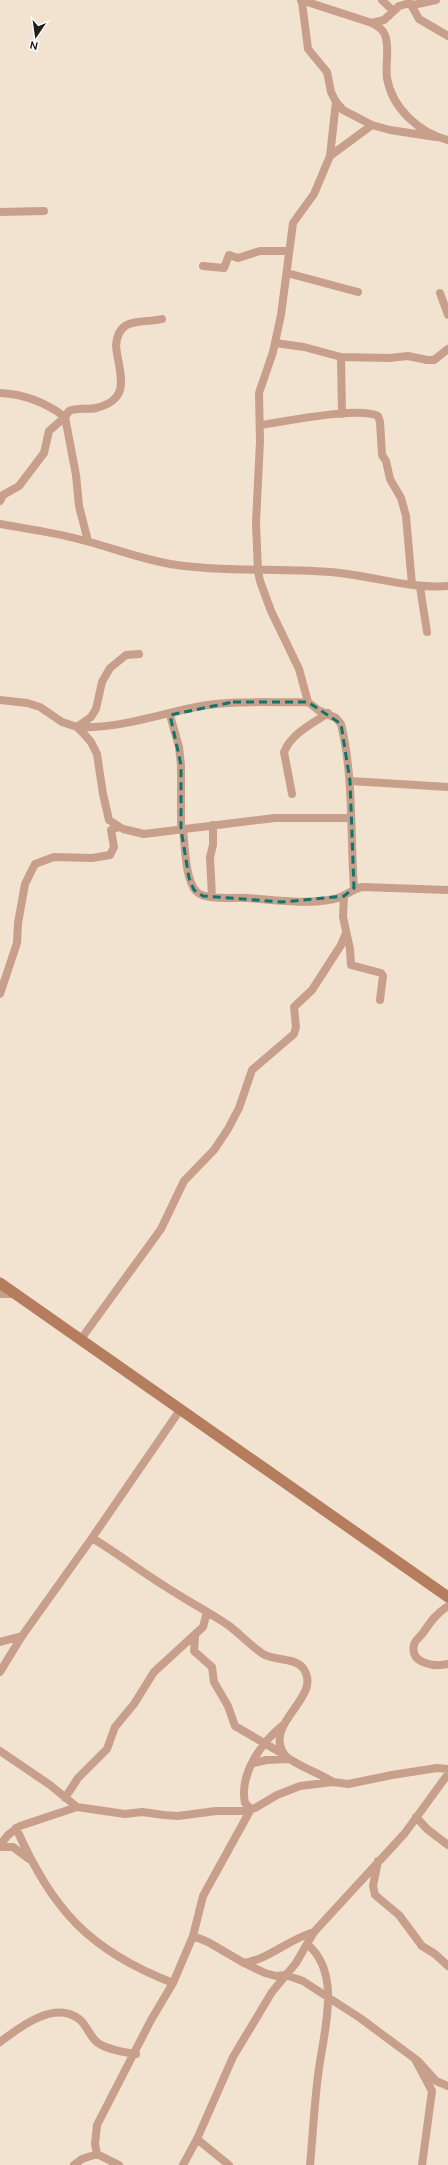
<svg xmlns="http://www.w3.org/2000/svg" width="448" height="2165" viewBox="0 0 448 2165" font-family="Ubuntu,sans-serif">
  <rect width="100%" height="100%" fill="#f2e2d0"/>
  <g fill="none" stroke-linecap="round" stroke-linejoin="round">
    <path stroke="#c79f8b" stroke-width="8" d="M301,0L372,23C377,26 383,29 385,35C390,48 385,64 387,78C392,108 419,133 448,140
      M382,0L393,11
      M302,2L308,49L327,72L331,92L336,102L343,110L372,125
      M413,5L436,0
      M372,23L384,20L399,6L410,3L419,19L448,36
      M330,156L336,102
      M0,212L44,211
      M203,266L224,268L229,255L238,258L260,251H288
      M287,273L358,292
      M440,293L448,315
      M275,343L304,347L341,357L342,414
      M341,357L389,358L408,356L427,360H434L448,349
      M0,393C25,394 45,402 65,417L76,475L79,506L88,541
      M260,425C284,422 358,406 378,416L380,422L382,455L386,461L390,479L401,498L406,516L412,585
      M0,501L3,495L19,486L44,453L49,431L65,417L69,411C77,407 87,410 96,408C133,399 119,374 116,346C118,315 143,324 162,319
      M0,524C29,529 58,533 86,541C116,549 146,561 177,565C231,573 286,567 340,573C376,577 412,589 448,586
      M420,587L427,632
      M139,654L126,655L110,668L102,682L96,709L91,717L77,727C120,729 159,714 201,706C236,700 272,703 308,702
      M0,700L27,703L40,707L62,722L77,727L84,734L91,742L97,754L103,794L109,820L123,829L144,834L275,818H351
      M170,715L179,747L181,765V829
      M350,781L448,787
      M292,794L284,752C292,733 312,724 328,713
      M183,829C185,845 185,879 196,891C204,901 234,897 246,898C276,900 305,905 334,899C345,897 352,889 362,887L448,890
      M354,888C350,834 354,778 341,724L336,718L318,710L308,702L299,669L271,611L260,581L258,571L256,523L260,441L259,393L273,352L281,315L293,223L314,194L330,156L372,125L390,130L436,137
      M344,896L343,917L350,949L351,965L381,973L383,976L380,1000
      M212,897L210,857L213,845V825
      M0,994L17,943L18,923L25,884L35,864L54,857L92,858L110,855L114,847L111,830L118,827
      M0,1294H14
      M81,1339L161,1229L184,1181L214,1150L228,1129L239,1108L252,1070L294,1034L296,1027L294,1007L312,990L341,945L346,933
      M92,1538C117,1553 139,1570 163,1585C184,1599 207,1611 228,1625C240,1634 251,1646 263,1654C275,1661 294,1657 303,1668C324,1697 263,1722 284,1754C289,1762 323,1775 333,1782
      M448,1606C436,1614 431,1621 423,1633C420,1637 415,1640 414,1645C409,1664 436,1667 448,1664
      M195,1636L194,1651L212,1667L214,1682L228,1706L235,1726L283,1754
      M0,1642L22,1636
      M0,1672L22,1636L92,1538L180,1410
      M0,1751L50,1785L77,1807
      M253,1763L267,1760L289,1759
      M65,1798L78,1778L107,1749L115,1727L134,1704L154,1672L203,1627L207,1612
      M416,1817L427,1829L448,1845
      M16,1828C53,1910 88,1950 173,1983
      M0,1845L8,1835L20,1826L77,1807L125,1814L142,1812L164,1815L178,1816L216,1811H243L255,1808L277,1795L300,1786L333,1782L348,1784L392,1775L437,1768L448,1769
      M0,1847H13L29,1859
      M378,1861L373,1886L375,1895L399,1915L422,1946L435,1954L448,1966
      M193,1936L208,1942L244,1963C269,1959 289,1939 314,1932
      M307,1944C344,1974 322,2037 318,2076C314,2106 313,2135 310,2165
      M244,1963L265,1973L276,1976L286,1975L303,1981L360,2018L418,2061L436,2081L448,2086
      M0,2042C20,2027 54,2000 79,2019C87,2025 89,2036 98,2043C108,2050 124,2052 136,2054
      M416,2061L432,2091L422,2165
      M197,2139L229,2165
      M97,2154L95,2144L97,2125L151,2020L173,1983L193,1936L203,1896L251,1809L245,1803C239,1774 261,1743 283,1725
      M74,2165L82,2159L97,2154L119,2165
      M183,2165L197,2139L233,2057L272,1992L296,1963L314,1932L405,1833L448,1774"/>
    <path stroke="#b67c5e" stroke-width="11" d="M0,1283L448,1597"/>
  </g>
  <path fill="none" stroke="#0f766e" stroke-width="3" stroke-dasharray="8 5" stroke-linejoin="round" d="M233,702H308L341,724L350,781L354,888L344,896L282,902L203,896L194,890L189,878L181,829V765L170,715Z"/>
  <g transform="translate(36 36) rotate(193)" stroke="#ffffff" stroke-width="3" paint-order="stroke">
  <path d="M0-3L7 15L0 10L-7 15Z" fill="#221d16"/>
  <text y="-6" font-size="11" font-weight="bold" text-anchor="middle" fill="#221d16">N</text>
  </g>
</svg>
